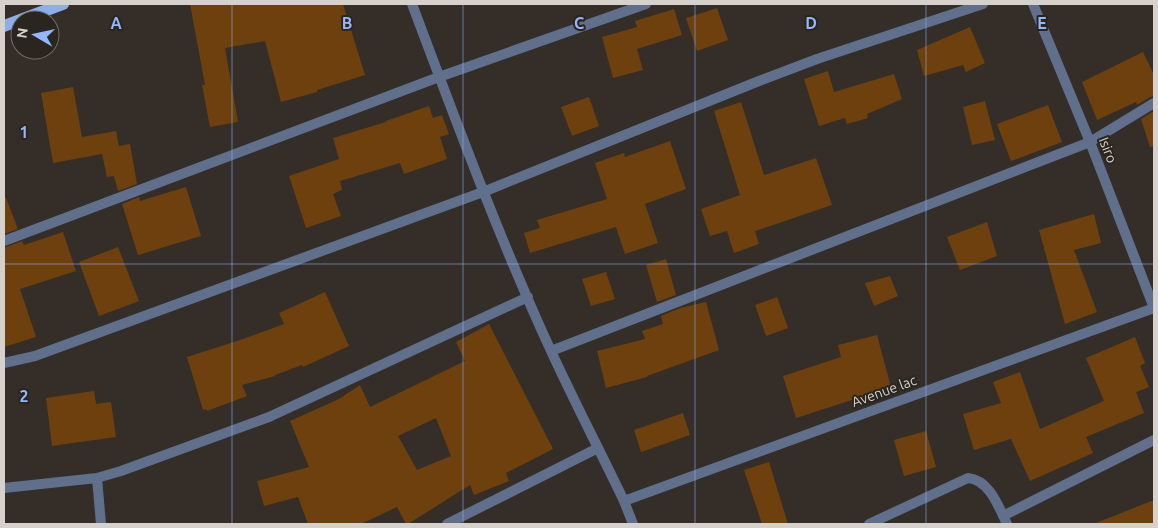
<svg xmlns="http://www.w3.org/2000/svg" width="1158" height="528" viewBox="0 0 1158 528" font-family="Ubuntu,sans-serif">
  <rect width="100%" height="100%" fill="#352e28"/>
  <path fill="#6d400d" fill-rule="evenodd" d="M190,4H343L365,75L317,90V92L281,102L265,41L225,48L238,122L210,127L202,85H205Z
    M717,8L728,40L697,51L686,18Z
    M674,9L682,35L637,49L643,70L613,78L602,37L637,27L635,21Z
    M970,27L985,63L966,72L963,65L924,76L917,50Z
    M1143,52L1154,75V96L1150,97L1137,105L1136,102L1097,120L1082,82Z
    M828,71L834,92L894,74L902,99L867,114L868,118L847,124L845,118L819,126L804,79Z
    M73,87L82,137L116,131L119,146L130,144L137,184L118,191L114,176L107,177L102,154L53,163L41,93Z
    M589,97L599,126L572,136L561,107Z
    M985,101L995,140L972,145L963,107Z
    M741,102L764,175L816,158L832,205L755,231L759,244L734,253L727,231L710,236L701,209L740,195L714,111Z
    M1048,105L1062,142L1011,161L997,124Z
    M429,106L433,118L442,115L449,134L440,137L447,159L404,174L400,163L340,181L342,190L333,194L341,216L306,228L289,176L339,159L333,138L386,122V121Z
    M1154,111V146L1150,147L1141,119Z
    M670,141L686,189L645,204L658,243L625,254L616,227L530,253L524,233L540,228L537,220L607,199L595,163L624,153L625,157Z
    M186,187L201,236L138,255L122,204L139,197L140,201Z
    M4,198H6L18,229L4,234Z
    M1094,214L1101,243L1074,250L1097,312L1065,324L1039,230Z
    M987,222L997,256L960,270L947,237Z
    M63,232L76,271L20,289L36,337L4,347V248L22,241L24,245Z
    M118,247L139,301L99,316L79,262Z
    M666,259L676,295L657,302L646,265Z
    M606,272L615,299L591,306L582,279Z
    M890,276L898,296L874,306L865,283Z
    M325,292L349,346L303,367L302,365L275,375V376L242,385L247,396L207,411L206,409L203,410L187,357L240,340L284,324L279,313Z
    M777,297L788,328L766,336L755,305Z
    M706,302L719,350L647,376V377L606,388L597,351L645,339L642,331L663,324L661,316L680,308Z
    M489,324L553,449L506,473L509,481L474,495L470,485L408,524H406L397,507L361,524H308L298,497L264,506L257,481L309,467L290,421L339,399L360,385L370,407L465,361L456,342ZM436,418L451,456L417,470L398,436Z
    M877,335L892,391L853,401L852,400L796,418L783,376L841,357L838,345Z
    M1135,337L1145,363L1140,366L1149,387L1136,392L1144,413L1086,437L1093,453L1030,481L1011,439L974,450L963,414L1001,403L993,382L1020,372L1040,429L1104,401L1086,358Z
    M94,391L96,404L111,402L116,437L52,446L46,398Z
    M683,413L690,435L641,452L634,430Z
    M926,431L936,467L904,476L894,440Z
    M769,462L788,524H762L744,470Z
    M1154,500V524H1096V523Z"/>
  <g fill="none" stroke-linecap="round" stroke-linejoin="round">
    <path stroke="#5f6f8c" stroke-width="10" d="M412,4C456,121 499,238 551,351C574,401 600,451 624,501L633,524
      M1033,4L1090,142L1154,308
      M4,241L439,77L646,4
      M551,351L1090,142L1154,103
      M4,363L35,356L483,192L754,83L817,59L983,4
      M97,478L101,524
      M4,488L97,478L121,471L269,417L528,297
      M624,501L1154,308
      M1003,516L1154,440
      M447,524L598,448
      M869,524L968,478C990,480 999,508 1007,524"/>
    <path stroke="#8daee8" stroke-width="12" d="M4,26L63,4"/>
  </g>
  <path fill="none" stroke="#92b7fd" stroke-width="1" stroke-opacity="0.55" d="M232,4V524M463,4V524M695,4V524M926,4V524M4,264H1154"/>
  <g text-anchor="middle" stroke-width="4" stroke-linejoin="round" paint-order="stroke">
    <g font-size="14" fill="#d6d1cd" stroke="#2b251f">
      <text transform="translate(1108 150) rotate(69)" y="5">Isiro</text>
      <text transform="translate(884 391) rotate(-20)" y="5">Avenue lac</text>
    </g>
  </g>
  <g font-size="16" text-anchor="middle" font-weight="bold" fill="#92b7fd" stroke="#2b251f" stroke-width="4" stroke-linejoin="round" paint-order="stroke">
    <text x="116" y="29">A</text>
    <text x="347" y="29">B</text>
    <text x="579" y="29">C</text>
    <text x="811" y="29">D</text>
    <text x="1042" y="29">E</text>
    <text x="24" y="138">1</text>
    <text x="24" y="402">2</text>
  </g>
  <rect width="1158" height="528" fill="none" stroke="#d6d1cd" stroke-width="10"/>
  <g transform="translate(35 35) rotate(279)"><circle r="24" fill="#2b251f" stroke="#6f6a65"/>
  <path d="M0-4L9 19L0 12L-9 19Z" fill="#92b7fd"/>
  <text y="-8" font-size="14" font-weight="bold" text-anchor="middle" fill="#d6d1cd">N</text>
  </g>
</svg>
